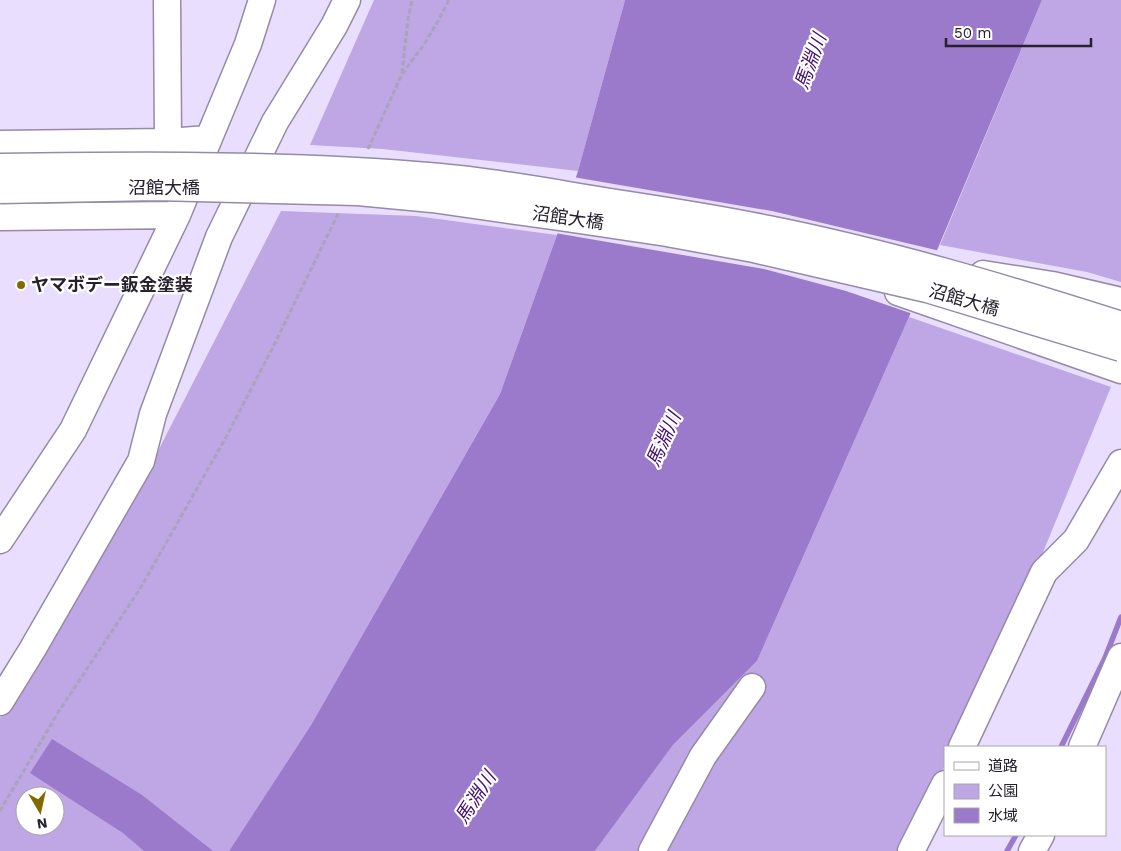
<svg xmlns="http://www.w3.org/2000/svg" width="1121" height="851" viewBox="0 0 1121 851" font-family="'Work Sans','Noto Sans JP',sans-serif">
  <rect width="100%" height="100%" fill="#e9defe"/>
  <path fill="#bea7e4" fill-rule="evenodd" d="M374,0H625L578,171L383,149L310,145Z
    M1042,0H1121V282L1087,272L940,245Z
    M281,211L416,216L557,235L500,394L311,725L229,851H0V718L49,640L158,451ZM25,796H55V826H25Z
    M909,317L1111,387L1025,596L953,747H945V765L903,851H595L673,745L757,661Z"/>
  <path fill="#9b79cb" d="M625,0H1042L909,317L757,661L673,745L595,851H229L311,725L500,394L557,235L578,171Z
    M52,739L142,795L213,851H144L123,833L30,773Z"/>
  <path fill="#e9defe" d="M573,177L772,211L940,251L913,314L846,291L764,269L555,233Z"/>
  <g fill="none" stroke-linecap="round" stroke-linejoin="round">
    <path stroke="#9b79cb" stroke-width="5.5" d="M1061,747L1105,658L1121,617
      M1007,851L1016,835"/>
    <g stroke="#958aa8" stroke-width="29">
      <path id="minor" d="M167,0L168,142
        M0,144L168,142L208,139
        M0,217L177,215
        M983,274L1052,285L1121,301
        M898,292L1121,370
        M0,540L73,430L177,215L248,44L262,0
        M0,702L32,650L141,461L153,414L219,237L275,122L334,26L347,0
        M962,747L1044,572L1076,540L1121,463
        M1082,747L1121,657
        M652,851L703,756L752,687
        M911,851L945,784
        M1032,851L1041,835"/>
    </g>
    <path stroke="#aba2bc" stroke-width="3" stroke-dasharray="5 2.5" stroke-linecap="butt" d="M402,73L408,19L412,0
      M368,149L402,74L423,46L437,23L449,0
      M0,811L59,711L140,589L225,439L272,349L338,214"/>
    <use href="#minor" stroke="#fff" stroke-width="26"/>
    <g stroke="#958aa8" stroke-width="29" stroke-linecap="butt">
      <path id="minor-bridge" d="M0,167C147,165 294,164 440,177C497,182 554,193 610,202C663,210 716,218 768,229C888,253 1005,288 1121,325
        M0,190L156,187L358,192L432,199L559,217L667,233L754,249L927,289L1121,348"/>
    </g>
    <use href="#minor-bridge" stroke="#fff" stroke-width="26"/>
  </g>
  <circle fill="#826902" stroke="#fff" stroke-width="2" cx="21" cy="285" r="5"/>
  <g text-anchor="middle" stroke-width="4.5" stroke-linejoin="round" paint-order="stroke">
    <g font-size="18" fill="#26212d" stroke="#fff">
      <text x="164" y="194">沼館大橋</text>
      <text transform="translate(568 218) rotate(8)" y="6">沼館大橋</text>
      <text transform="translate(964 300) rotate(16)" y="6">沼館大橋</text>
    </g>
    <g font-size="18" font-weight="bold" fill="#26212d" stroke="#fff" text-anchor="start">
      <text x="31" y="291">ヤマボデー鈑金塗装</text>
    </g>
    <g font-size="19" font-style="italic" fill="#440e72" stroke="#fff">
      <text transform="translate(810 61) rotate(-70)" y="7">馬淵川</text>
      <text transform="translate(663 439) rotate(-66)" y="7">馬淵川</text>
      <text transform="translate(475 797) rotate(-57)" y="7">馬淵川</text>
    </g>
  </g>
  <rect x="944" y="746" width="162" height="90" fill="#ffffff" stroke="#a8a6ab"/>
  <rect x="954" y="762" width="25" height="8" fill="#ffffff" stroke="#a8a6ab"/>
  <text x="988" y="771" font-size="15" fill="#26212d">道路</text>
  <rect x="954" y="784" width="25" height="15" fill="#bea7e4" stroke="#a8a6ab"/>
  <text x="988" y="796" font-size="15" fill="#26212d">公園</text>
  <rect x="954" y="808" width="25" height="15" fill="#9b79cb" stroke="#a8a6ab"/>
  <text x="988" y="821" font-size="15" fill="#26212d">水域</text>
  <g transform="translate(40 811) rotate(171)"><circle r="24" fill="#ffffff" stroke="#a8a6ab"/>
  <path d="M0-4L9 19L0 12L-9 19Z" fill="#826902"/>
  <text y="-8" font-size="14" font-weight="bold" text-anchor="middle" fill="#26212d">N</text>
  </g>
  <path d="M946 38v8h145v-8" fill="none" stroke="#26212d" stroke-width="2.5"/>
  <text x="954" y="38" font-size="15" fill="#26212d" stroke="#ffffff" stroke-width="4" paint-order="stroke">50 m</text>
</svg>
